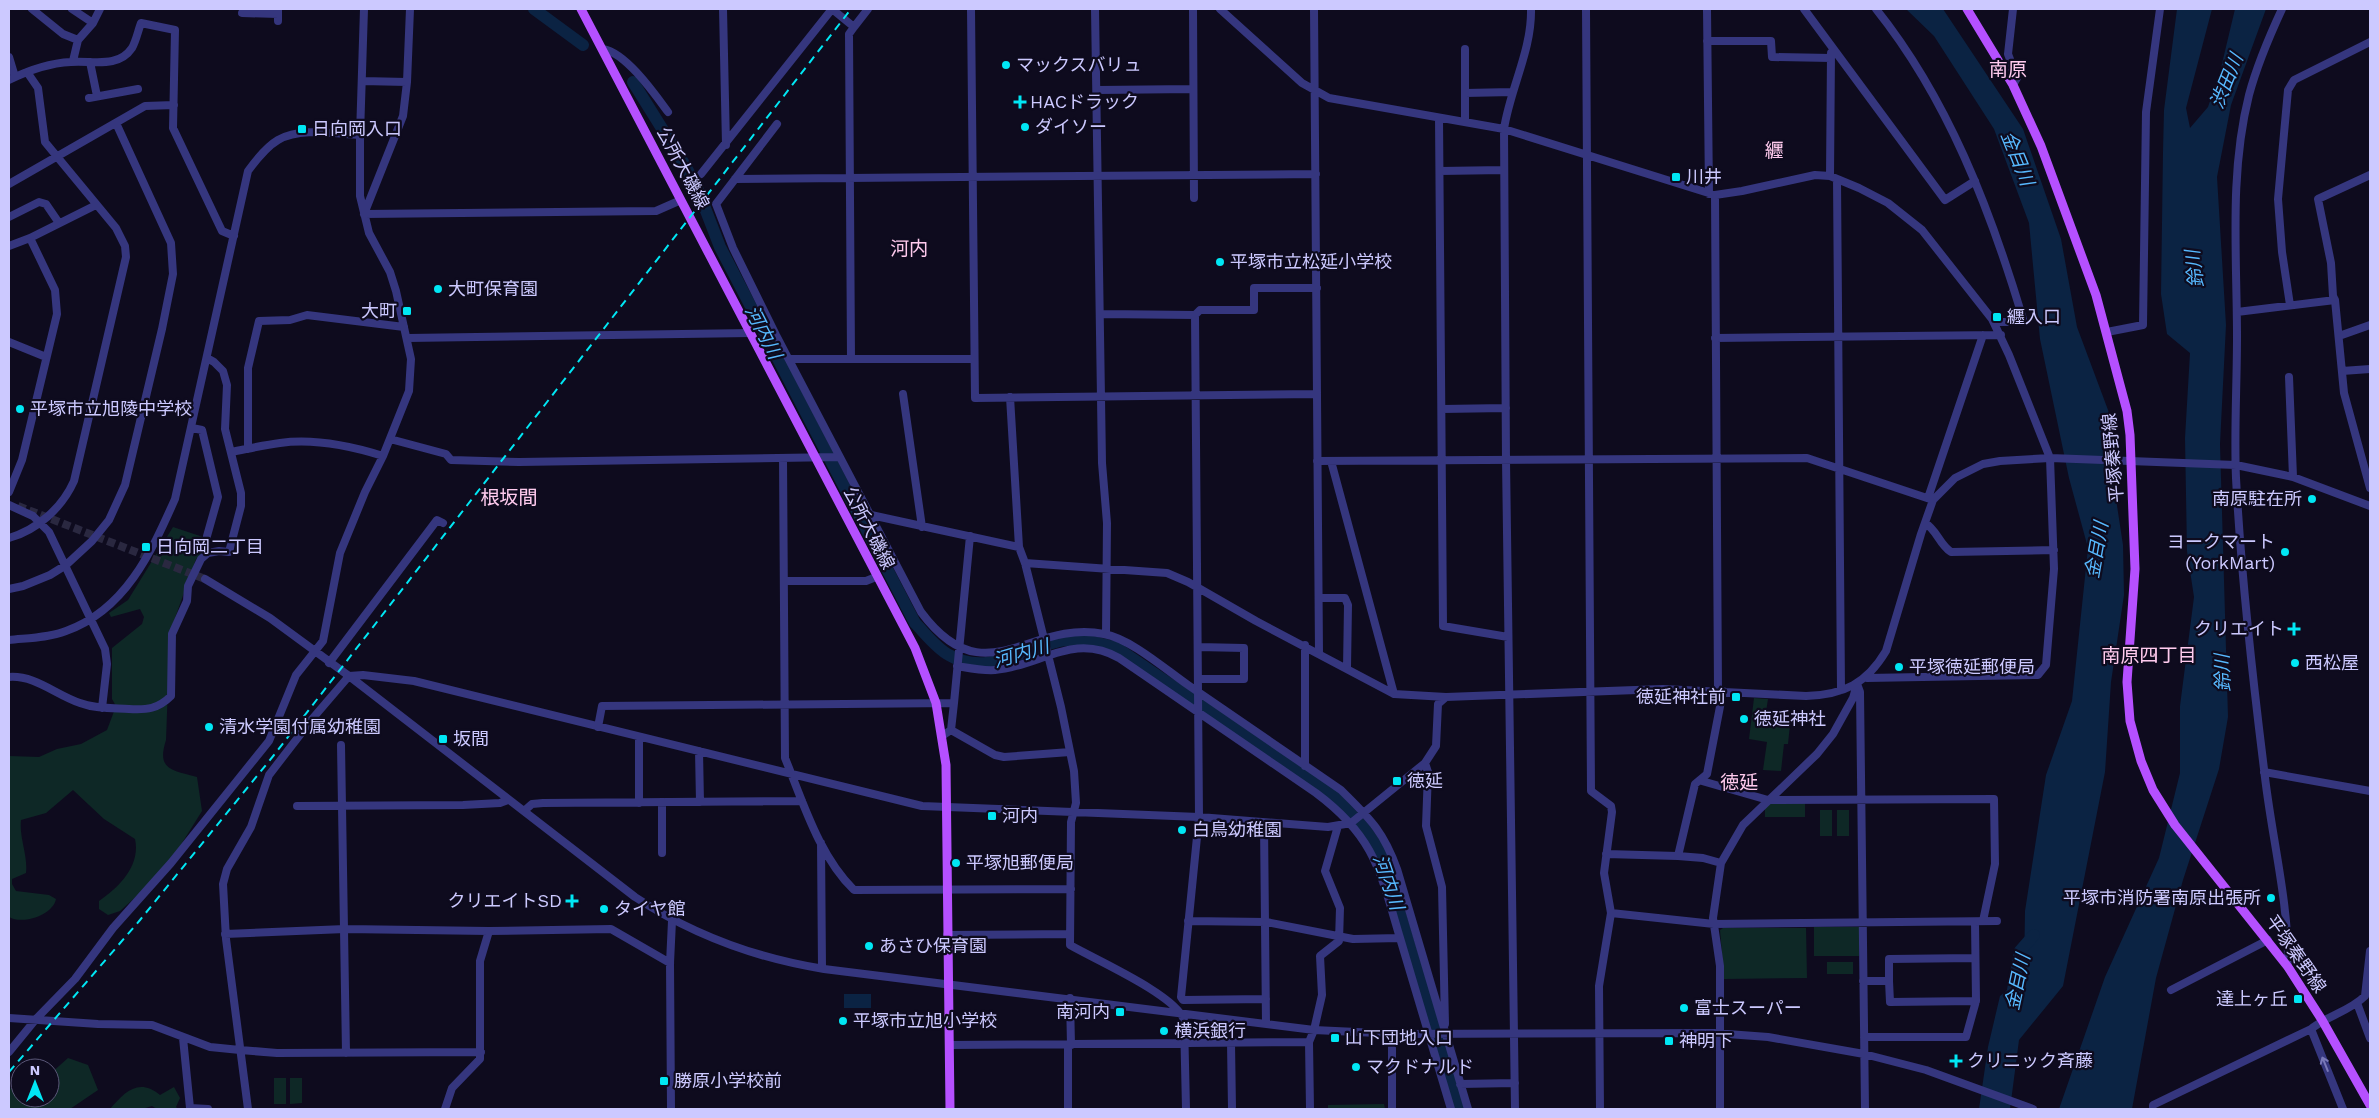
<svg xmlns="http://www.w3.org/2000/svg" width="2379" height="1118" viewBox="0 0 2379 1118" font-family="'Work Sans','Noto Sans JP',sans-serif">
  <rect width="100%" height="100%" fill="#0e0b1e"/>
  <path fill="#0e2826" d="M173,527L209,539V546L196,559L170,632L166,740C156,771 173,770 197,777L202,811L177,851L139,894L120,911L108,915L99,909V901C118,888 141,866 135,839L104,819L73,790L46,813L21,820C19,838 28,855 26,873L12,879V884L16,891L49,895L56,899C53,915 23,925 9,917V756L39,757L57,749L81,744L107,730L116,706L112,699V648L142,624L144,617L140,609L111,617L109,613L128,600Z
    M1754,698L1768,699L1766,712L1791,715L1788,744H1784L1781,771L1763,770L1767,742L1749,739Z
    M1771,802H1805V817H1765V808Z
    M1820,810H1832V836H1820Z
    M1837,810H1849V836H1837Z
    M1814,927H1859V956H1814Z
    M1723,928H1806L1807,978L1724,979L1720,930Z
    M1827,962H1853V974H1827Z
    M68,1058L88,1065L98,1090L70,1109H9V1090L20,1079V1098H50V1074Z
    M274,1078H286V1104H274Z
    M290,1078H302V1103L290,1104Z
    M174,1087L180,1098L176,1107L178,1109H157L152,1106L142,1109H110C124,1093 138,1077 160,1095Z
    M1384,1104L1385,1109H1328V1105Z"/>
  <path fill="#0b2343" d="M1906,9H1943L2023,129L2061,239L2077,327L2114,426V486L2123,545L2124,595L2111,682L2105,772L2063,986L2019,1040L2010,1109H1979L1988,1047L2000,996L2024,976L2025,911L2046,775L2072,701L2088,548L2069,478L2040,339L2029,223L1994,129L1934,36Z
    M2177,9H2212L2186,108L2190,128L2208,107L2220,72L2235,9H2266L2231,105L2217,177L2226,325L2220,444L2228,717L2219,769L2183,880L2156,978L2132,1109H2059L2105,977L2159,858L2180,773V706L2194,597L2187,551L2185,438L2190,353L2167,334L2161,294L2163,152L2164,110Z
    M844,994H871V1008H844Z"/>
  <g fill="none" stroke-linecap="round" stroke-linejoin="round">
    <path stroke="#0b2343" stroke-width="12" d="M534,9L583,45
      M633,82L686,167L698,190L720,247L915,623C925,633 936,648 949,655C986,677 1023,649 1060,641C1079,637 1099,643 1117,648L1335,797L1365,829L1382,854L1459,1109
      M2011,1001L2020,951L2034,935"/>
    <path stroke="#2a2840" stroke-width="8" stroke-dasharray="8 4" stroke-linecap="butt" d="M18,506L205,579"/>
    <path stroke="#35367e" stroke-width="8" d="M32,9L63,34L78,40
      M72,9L93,23
      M278,9V21
      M410,9L407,82L403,116L364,214L656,211L681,200
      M723,9L726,145
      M832,9L854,27L849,34L851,359
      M971,9L975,398L1317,394
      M1095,9L1102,463L1107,523L1106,634
      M1193,9L1194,198
      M1220,9L1302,83L1329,98L1504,129L1715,195L1742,191L1815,175L1830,176L1859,188L1888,203L1922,230L1992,319L2009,355L2050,458L2054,569L2046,665L2038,675L1867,678
      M1314,9L1319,653
      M1586,9L1591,791L1611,806L1612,812L1604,873L1611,913L1599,986L1600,1109
      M1707,9L1709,194
      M1804,9L1945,200L1975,181
      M1876,9C1948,99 1990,209 2023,319L2009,322H1994
      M2013,9L2008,54L2017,78L2013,85
      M2282,9C2269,37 2257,65 2249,95C2229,174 2237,257 2237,337C2237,384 2234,432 2236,478C2241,575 2252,673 2264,769C2271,835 2289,901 2288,967
      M242,13L278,14
      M854,27L868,9
      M1707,41H1771L1772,57L1831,58
      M603,49C626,53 654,93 668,112
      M1465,49V122
      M9,57L15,77
      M73,61L78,40L93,23L100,9
      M90,62L97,96
      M9,80C27,71 51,63 71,62C91,60 118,69 132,48C136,41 138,31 141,23L175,30L173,128L222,231L234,236
      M362,81L407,82
      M1098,90L1193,89
      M1465,93L1513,92
      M89,98L138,89
      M1439,118L1443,626L1508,637
      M777,124L716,204L733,248L776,335L921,612C985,698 1029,619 1104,634C1131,639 1165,669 1188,685C1239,720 1290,755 1341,790C1369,818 1383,830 1397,869L1468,1109
      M1440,171L1504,170
      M701,174L832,9
      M2370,175L2318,199L2331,263L2333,296L2335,300L2344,393L2370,488
      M1830,176L1831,53
      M735,179L1316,174
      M1837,179L1841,690
      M9,184L145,106L174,105
      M1715,195L1718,691
      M9,217L39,202L46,204L59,223
      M9,246L30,238L96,205
      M2290,305L2282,252L2278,199L2288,90L2294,80L2370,42
      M2237,312L2335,300
      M1101,314L1195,315L1200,310H1254V288H1317
      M1195,315L1199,817L1181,997L1183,1000L1266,999
      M2107,332L2143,325L2146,112L2160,9
      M2339,336L2370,325
      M408,338L751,333
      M1715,338L2001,335
      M9,342L46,357
      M757,346L776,335
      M790,359H974
      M2342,371L2370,369
      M2289,377L2293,477
      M903,394L922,527
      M1010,397L1019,547L1025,563L1061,707L1074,771L1076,803L1071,822L1070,945C1096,960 1176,995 1184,1020L1186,1109
      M1442,409L1506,408
      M192,428L202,430L218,497L207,536
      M390,439L446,454L451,460L519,462L839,457
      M248,449V368L259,321L290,320L307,315L404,327
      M231,452C247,449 264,445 280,443C315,438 351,446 383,456
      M783,458L785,758C803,802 819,856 854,890L1071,889
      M1317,461L1807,458L1933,500
      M1331,461L1394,694
      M9,492L22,460L57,314L55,290L30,238
      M1928,498L1983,335
      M9,505L33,516L49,532L105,649L107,664L102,708
      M871,515L1019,547
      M1925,523C1937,530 1939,544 1951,552L2054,550
      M9,538C37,530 62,508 74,481L126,257L125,246L116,228L45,142L38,88L27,72
      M1025,563L1167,573L1188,582L1256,621L1394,694L1446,697
      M205,579L270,618L349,676L635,897C693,935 755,958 824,969L1314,1030L1399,1034L1714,1033L1768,1037L1864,1054L1926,1070L2033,1109
      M784,581H866L876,577
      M9,589L23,586L50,575L66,565L92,541L109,520L125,485L162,329L173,274L171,243L116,123
      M1319,598H1345L1348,605L1347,668
      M9,640C27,638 48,638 66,631C125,610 151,553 175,499L248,171C256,160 266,147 278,140C301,127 335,134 360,135
      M1305,645V766
      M1198,647L1244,648V679H1198
      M329,663L437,520L443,523
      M957,666C969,668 983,671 995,670C1041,666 1073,632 1119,658L1316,793C1375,837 1380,871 1400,938
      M9,677C35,675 56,695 80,703C96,709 113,708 129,709C147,710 158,709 171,696L172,634L187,601L188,586L201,559L208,553L219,551L229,552L241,506V493L225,429L227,385L223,371L214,362L207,358
      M1857,684L1860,692L1865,1109
      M598,727L602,706L954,703L970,536
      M951,730L995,755L1004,757L1070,752
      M942,736L951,730L954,703
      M639,737V803
      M341,745L346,1053
      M699,751L700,802
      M1425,763L1428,772L1426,826L1442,887L1445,1024
      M2264,772L2370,791
      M1702,781L1768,800L1994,799L1995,864L1983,921
      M662,802V853
      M297,806L463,805L500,803L508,800
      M524,811L532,804L543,803L802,801
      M1264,824L1266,1024
      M821,843L822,968
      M1606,854L1678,856L1695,784L1707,774L1723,691
      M1678,856L1703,858L1721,863
      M1611,913L1714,924L1997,921
      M1188,921L1266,922L1353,939L1400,938L1451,1109
      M225,934L345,929L489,931
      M947,935L1070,934
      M1863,981H1889V959L1975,958
      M1889,981L1890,1002L1976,1001
      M2171,990L2268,940
      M1070,998L1071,1045
      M2357,1003L2370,1038
      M9,1018L98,1024L152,1025L210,1047L240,1050L277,1053L481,1052
      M1392,1033V1109
      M1864,1037H1966L1976,1001L1975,922
      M183,1038L190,1108L208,1109
      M1231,1043L1232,1109
      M950,1045L1309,1042
      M1068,1045V1109
      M9,1052L36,1019L75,979L113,928L171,863L269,741L296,675L323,641L340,553L365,492L383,456L409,391L411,359L396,291L390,272L369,233L360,196V135L364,9
      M1460,1084L1515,1083
      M248,1109L226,939L223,884L227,869L251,827L269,775L313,718L349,676L363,675L414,681L922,806L1199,817L1328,827L1351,823L1425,763L1436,746L1438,704L1446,697L1663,689L1806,696C1844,695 1867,683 1886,651L1921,534L1933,500L1955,478L1983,464L2000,461L2050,458L2236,465L2293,477L2370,506
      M445,1109L452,1088L480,1059V961L489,931L611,929L670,963
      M671,1109L670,963L672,921
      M1310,1109L1309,1042L1314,1030L1322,995L1320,956L1339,941L1340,908L1325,871L1338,826
      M1515,1109L1506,460L1504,129C1510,89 1532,50 1531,9
      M1720,1109V966L1713,918L1721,863L1743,825L1817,754L1833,734L1853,698L1857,684
      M2153,1109V1105L2311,1029
      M2343,1109L2311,1029C2327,1016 2350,1011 2365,996L2370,951"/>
    <path stroke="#b550ff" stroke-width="9" d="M581,9L915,648L936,703L946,765L950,1109
      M1967,9L2013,85L2041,146L2096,295L2127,411L2130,435L2135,569L2127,682L2130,721L2141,761L2153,790L2175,825L2288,967L2322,1020L2370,1105"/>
    <path stroke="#00e7f4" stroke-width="2" stroke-dasharray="8 6" stroke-linecap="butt" d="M9,1072L140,920L274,755L851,9"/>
  </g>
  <defs><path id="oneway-shaft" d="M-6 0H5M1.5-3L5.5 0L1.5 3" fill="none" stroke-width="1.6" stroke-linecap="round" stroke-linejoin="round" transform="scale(1.25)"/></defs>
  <use stroke="#7978b8" href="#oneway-shaft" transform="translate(2325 1064) rotate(-112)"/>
  <g fill="#00e7f4" stroke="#0e0b1e" stroke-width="2">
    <circle cx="1006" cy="65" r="5"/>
    <path d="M1017.5 94.5h5v5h5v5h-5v5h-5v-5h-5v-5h5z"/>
    <circle cx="1025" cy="127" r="5"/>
    <rect x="297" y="124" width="10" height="10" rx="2.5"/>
    <rect x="1671" y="172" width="10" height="10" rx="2.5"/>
    <circle cx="1220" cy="262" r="5"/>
    <circle cx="438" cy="289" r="5"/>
    <rect x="402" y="306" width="10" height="10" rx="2.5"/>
    <rect x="1992" y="312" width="10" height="10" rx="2.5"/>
    <circle cx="20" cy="409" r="5"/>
    <circle cx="2312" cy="499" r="5"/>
    <rect x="141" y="542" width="10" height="10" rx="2.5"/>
    <circle cx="2285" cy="552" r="5"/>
    <path d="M2291.5 621.5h5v5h5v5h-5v5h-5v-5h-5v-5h5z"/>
    <circle cx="2295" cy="663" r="5"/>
    <circle cx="1899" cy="667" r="5"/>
    <rect x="1731" y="692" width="10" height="10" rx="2.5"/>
    <circle cx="1744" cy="719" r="5"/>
    <circle cx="209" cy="727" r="5"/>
    <rect x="438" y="734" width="10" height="10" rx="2.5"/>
    <rect x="1392" y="776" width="10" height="10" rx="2.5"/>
    <rect x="987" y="811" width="10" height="10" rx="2.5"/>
    <circle cx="1182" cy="830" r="5"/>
    <circle cx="956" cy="863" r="5"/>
    <circle cx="2271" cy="898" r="5"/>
    <path d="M569.5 893.5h5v5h5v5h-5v5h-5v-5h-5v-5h5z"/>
    <circle cx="604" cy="909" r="5"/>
    <circle cx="869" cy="946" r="5"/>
    <rect x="2293" y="994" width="10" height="10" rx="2.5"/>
    <circle cx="1684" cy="1008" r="5"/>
    <rect x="1115" y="1007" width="10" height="10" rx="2.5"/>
    <circle cx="843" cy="1021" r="5"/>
    <circle cx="1164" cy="1031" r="5"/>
    <rect x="1330" y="1033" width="10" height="10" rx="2.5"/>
    <rect x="1664" y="1036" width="10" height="10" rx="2.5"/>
    <path d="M1953.5 1053.5h5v5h5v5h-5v5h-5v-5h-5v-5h5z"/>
    <circle cx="1356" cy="1067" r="5"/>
    <rect x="659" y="1076" width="10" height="10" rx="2.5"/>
  </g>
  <g text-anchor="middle" stroke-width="4.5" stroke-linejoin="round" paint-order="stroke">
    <g font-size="18" fill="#ccc9ff" stroke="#0e0b1e" text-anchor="start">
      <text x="1016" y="71">マックスバリュ</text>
      <text x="1030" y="108">HACドラック</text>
      <text x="1035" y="133">ダイソー</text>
      <text x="312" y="135">日向岡入口</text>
      <text x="1686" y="183">川井</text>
      <text x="1230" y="268">平塚市立松延小学校</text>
      <text x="448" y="295">大町保育園</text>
      <text x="397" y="317" text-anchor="end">大町</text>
      <text x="2007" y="323">纒入口</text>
      <text x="30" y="415">平塚市立旭陵中学校</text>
      <text x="2302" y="505" text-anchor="end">南原駐在所</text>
      <text x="2275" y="548" text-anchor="end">ヨークマート<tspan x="2275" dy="21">(YorkMart)</tspan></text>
      <text x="156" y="553">日向岡二丁目</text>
      <text x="2284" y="635" text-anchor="end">クリエイト</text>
      <text x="2305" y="669">西松屋</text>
      <text x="1909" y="673">平塚徳延郵便局</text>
      <text x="1726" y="703" text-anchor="end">徳延神社前</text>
      <text x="1754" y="725">徳延神社</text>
      <text x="219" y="733">清水学園付属幼稚園</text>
      <text x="453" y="745">坂間</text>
      <text x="1407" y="787">徳延</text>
      <text x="1002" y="822">河内</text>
      <text x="1192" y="836">白鳥幼稚園</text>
      <text x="966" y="869">平塚旭郵便局</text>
      <text x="2261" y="904" text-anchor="end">平塚市消防署南原出張所</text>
      <text x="562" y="907" text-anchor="end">クリエイトSD</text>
      <text x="614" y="915">タイヤ館</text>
      <text x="879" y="952">あさひ保育園</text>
      <text x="2288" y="1005" text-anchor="end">達上ヶ丘</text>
      <text x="1694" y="1014">富士スーパー</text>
      <text x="1110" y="1018" text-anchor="end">南河内</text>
      <text x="853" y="1027">平塚市立旭小学校</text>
      <text x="1174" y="1037">横浜銀行</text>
      <text x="1345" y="1044">山下団地入口</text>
      <text x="1679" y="1047">神明下</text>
      <text x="1967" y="1067">クリニック斉藤</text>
      <text x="1366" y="1073">マクドナルド</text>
      <text x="674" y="1087">勝原小学校前</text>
    </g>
    <g font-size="18" fill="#ccc9ff" stroke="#0e0b1e">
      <text transform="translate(683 168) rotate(62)" y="6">公所大磯線</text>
      <text transform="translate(2113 458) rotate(-95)" y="6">平塚秦野線</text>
      <text transform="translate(869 528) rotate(63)" y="6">公所大磯線</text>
      <text transform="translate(2296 954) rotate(55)" y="6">平塚秦野線</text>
    </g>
    <g font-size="19" fill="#ffcbee" stroke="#0e0b1e">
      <text x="2008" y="76">南原</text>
      <text x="1774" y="157">纒</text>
      <text x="909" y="255">河内</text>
      <text x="509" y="504">根坂間</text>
      <text x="2149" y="662">南原四丁目</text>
      <text x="1739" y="789">徳延</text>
    </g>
    <g font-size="19" font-style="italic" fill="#57b9ff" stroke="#0e0b1e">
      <text transform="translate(2226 81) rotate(-68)" y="7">渋田川</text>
      <text transform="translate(2018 158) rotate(68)" y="7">金目川</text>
      <text transform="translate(2194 269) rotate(-97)" y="7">鈴川</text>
      <text transform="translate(764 332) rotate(63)" y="7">河内川</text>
      <text transform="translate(2096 550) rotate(-80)" y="7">金目川</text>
      <text transform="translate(1021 653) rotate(-16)" y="7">河内川</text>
      <text transform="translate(2222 673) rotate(-92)" y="7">鈴川</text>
      <text transform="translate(1389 882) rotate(71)" y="7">河内川</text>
      <text transform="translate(2017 982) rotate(-78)" y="7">金目川</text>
    </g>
  </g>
  <rect width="2379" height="1118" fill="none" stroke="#ccc9ff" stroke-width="20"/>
  <g transform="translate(35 1083)"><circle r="24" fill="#0e0b1e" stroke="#5a5778"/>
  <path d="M0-4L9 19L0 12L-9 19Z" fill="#00e7f4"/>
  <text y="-8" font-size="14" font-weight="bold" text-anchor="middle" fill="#ccc9ff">N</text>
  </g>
</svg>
